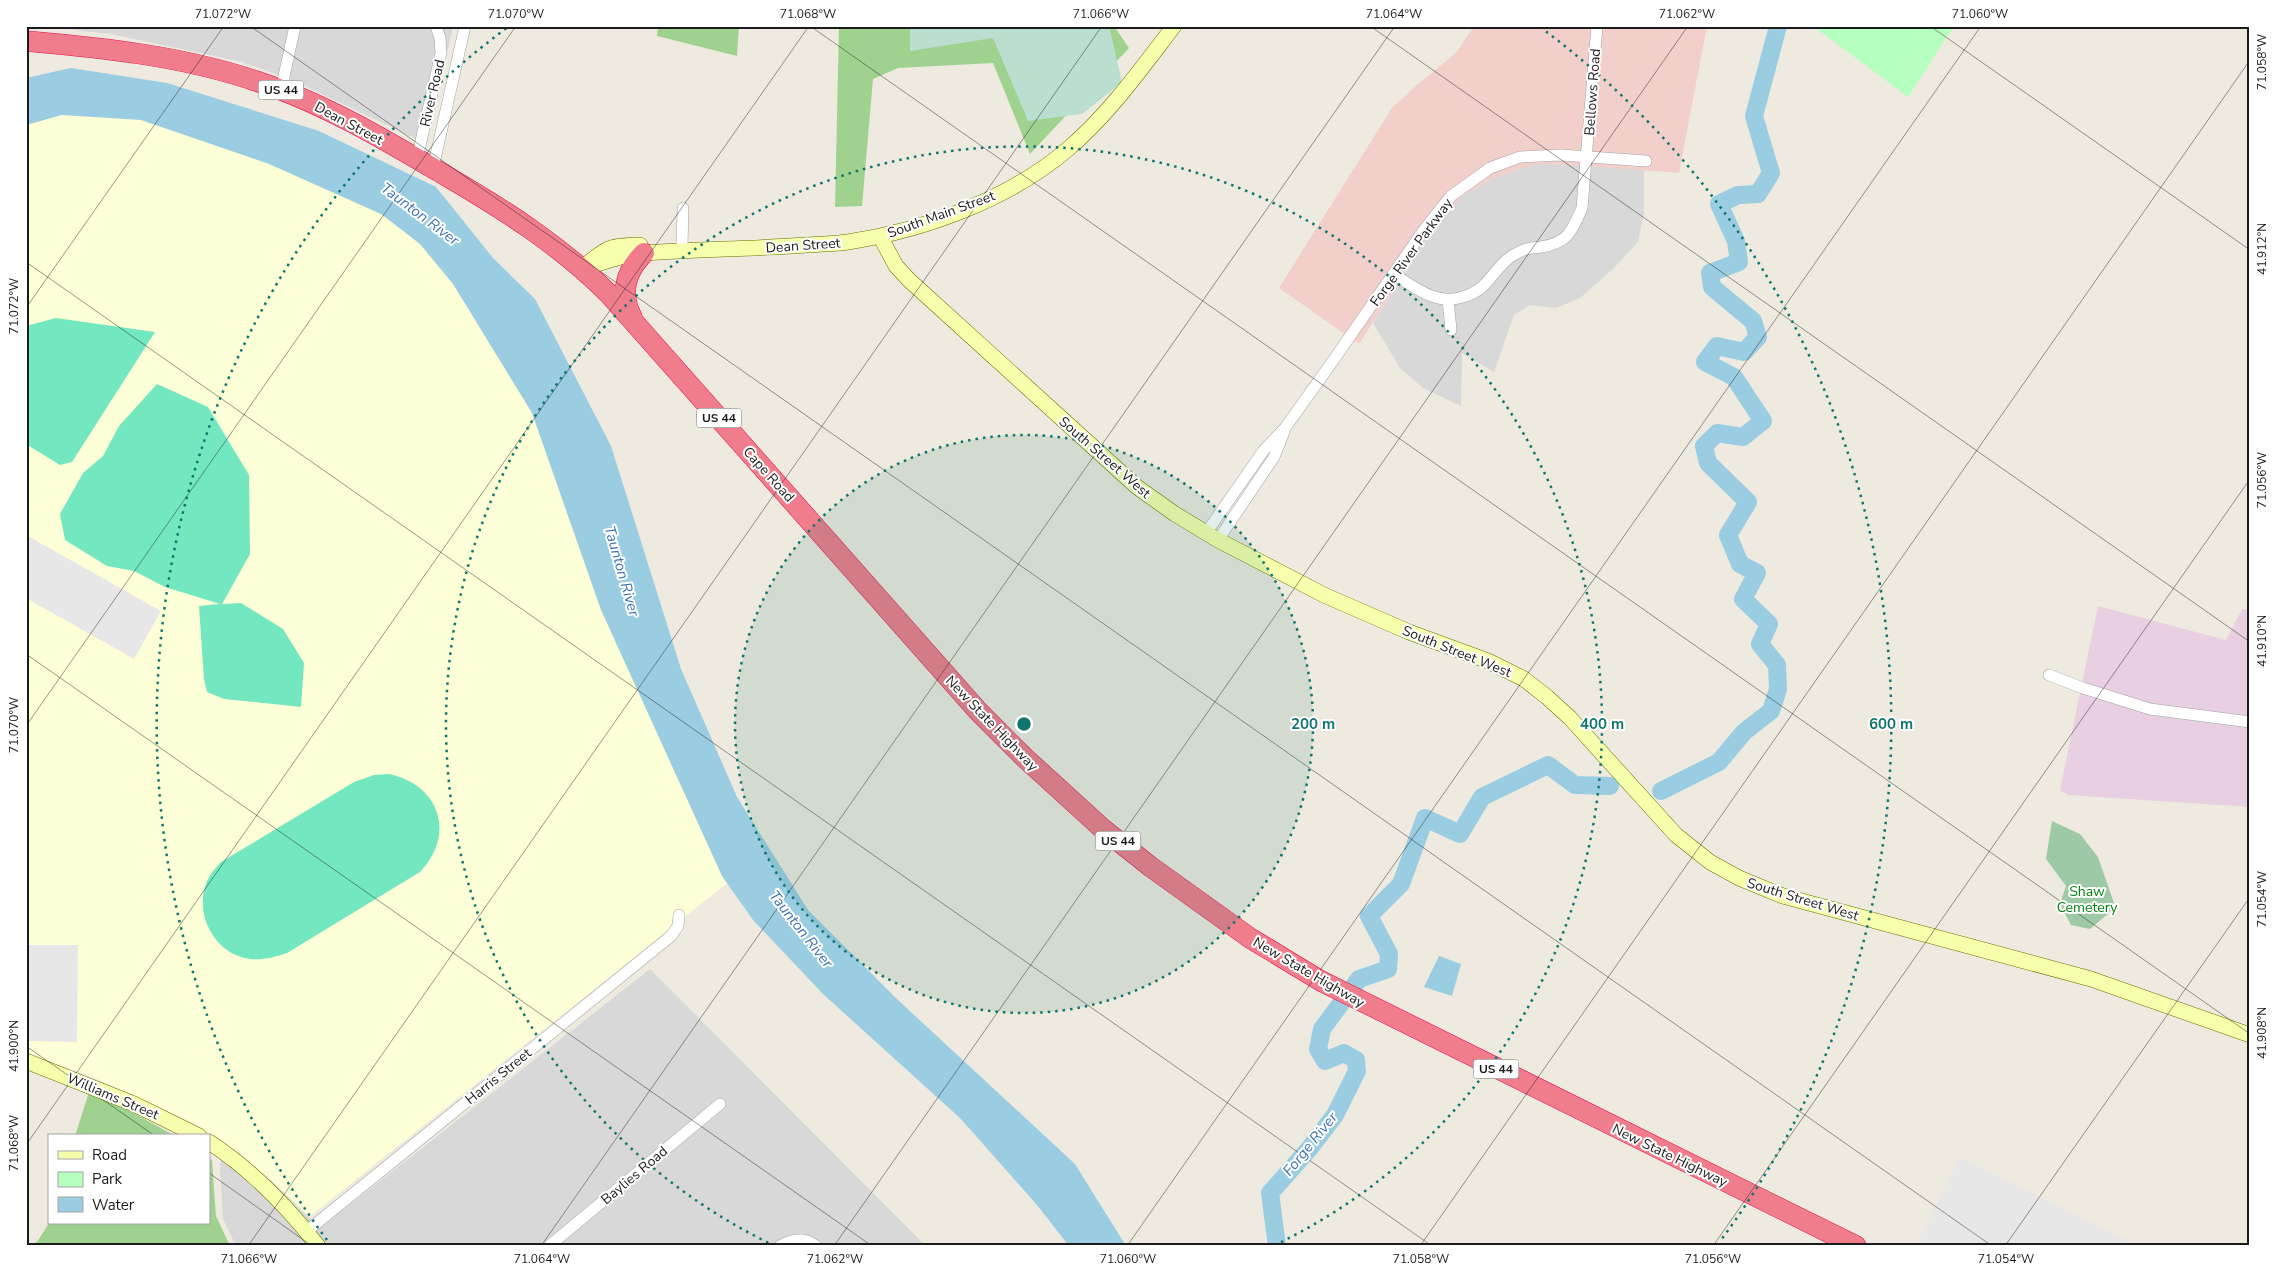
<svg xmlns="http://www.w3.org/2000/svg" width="2276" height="1272" viewBox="0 0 2276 1272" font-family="'Nunito Sans',sans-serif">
  <rect width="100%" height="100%" fill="#eeeadf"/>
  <path fill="#d9d8d8" d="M38,26H453L427,144L292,80L242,62L111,34Z
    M1535,164H1560L1644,170V213L1638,242L1613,269L1580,298L1556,308L1530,305L1514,315L1494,372L1462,353L1461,406L1423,388L1400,368L1373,323L1437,223L1465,194L1492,179Z
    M650,969L926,1246H236L223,1219L220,1169L222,1142L237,1152L273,1182L320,1228Z"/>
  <path fill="#f2cfcb" d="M1474,26H1707L1679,173L1560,164H1535L1492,179L1465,194L1437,223L1359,344L1279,288L1392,108L1418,84L1456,53Z"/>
  <path fill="#e8d0e2" d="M2098,606L2226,640L2242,609H2250V807L2068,795L2060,790Z"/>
  <path fill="#fdffd7" d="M57,112L146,115L245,148L382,208L444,265L537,411L731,880L309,1217L273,1182L238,1152L195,1124L88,1075L26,1054V119Z"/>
  <path fill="#9fd28f" d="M658,26H739L737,56L657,36Z
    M839,26H1114L1129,48L1030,154L993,63L898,68L873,79L862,206L835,207Z
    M89,1092L121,1106L175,1136H75Z
    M209,1158L212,1160L216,1216L230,1246H29L37,1242L49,1223H209Z"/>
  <path fill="#badecf" d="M910,26H1109L1122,82L1082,114L1028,121L993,38L910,51Z"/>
  <path fill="#9ec9a7" d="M2052,821L2080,834L2098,857L2114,903L2109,913L2090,929L2071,925L2060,904L2066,886L2046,859Z"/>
  <path fill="#b5ffbf" d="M1813,26H1954L1908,97Z"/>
  <path fill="#73e7c0" d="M56,318L155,332L72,462L60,465L26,444V326Z
    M157,384L208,407L249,475L250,554L222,604L241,603L283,629L304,663L301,707L224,699L207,692L204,679L199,606L220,604L165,587L134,571L107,566L65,540L60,514L83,473L103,456L119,426Z
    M389,774C440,785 456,834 420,872L287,953C272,958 256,962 241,957C209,947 193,906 209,877C213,871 217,866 221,862L354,782L374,775Z"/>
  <path fill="#e7e7e7" d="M26,535L161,611L134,659L26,598Z
    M26,945H78L77,1042L26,1041Z
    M1960,1157L2140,1246H1916Z"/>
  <path fill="#9acde1" d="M71,68L167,83L319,131L436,187L493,258L535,299L611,446L681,669L737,797L808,910L899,1001L1075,1164L1126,1246H1069L1037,1205L960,1118L823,994L753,920L722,876L601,610L532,413L453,284L420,244L381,214L269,164L141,120L62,115L26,125V78Z
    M1439,956L1461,964L1452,996L1424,987Z"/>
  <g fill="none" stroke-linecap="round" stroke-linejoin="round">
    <path stroke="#9acde1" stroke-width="18" d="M1661,791L1719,762L1744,732L1771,711L1778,689L1777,665L1760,644L1769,624L1743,599L1757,573L1740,564L1728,535L1748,502L1708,463L1704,446L1717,433L1743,437L1763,421L1734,377L1705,362L1717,346L1744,352L1758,337L1753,321L1712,287L1710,273L1739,262L1736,241L1719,204L1738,195L1758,194L1771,173L1754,116L1778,26
      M1277,1246L1270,1193L1309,1149L1335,1115L1357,1071L1356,1060L1344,1053L1325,1061L1318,1049L1322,1029L1359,979L1388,969L1389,954L1369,916L1401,884L1425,818L1460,834L1482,797L1548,765L1575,785L1610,786"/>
    <g stroke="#a2a2a2" stroke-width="12">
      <path id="street" d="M281,90L295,26
        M417,159L441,53L440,38L436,26
        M433,168L465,26
        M682,246L683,208
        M1393,274C1415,287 1434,304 1459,298C1468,296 1476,293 1483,286C1495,274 1503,259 1519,252C1525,248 1534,248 1541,247C1568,243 1572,231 1582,208L1597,26
        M1448,300L1451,330
        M1206,533L1264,450L1285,428L1330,365L1424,230L1451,196L1490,168L1520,157L1561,155L1646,161
        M1218,540L1274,457L1284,432
        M2049,675L2083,688L2150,709L2250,722
        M307,1231L671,936L678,926L679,915
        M549,1246L720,1104
        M780,1246C792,1239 804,1236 816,1246"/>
    </g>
    <g stroke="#617400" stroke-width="16">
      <path id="secondary" d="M880,236L896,266L909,280L1137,487L1175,514L1218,540L1324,595L1409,632L1488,661L1524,679L1547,697L1570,718L1676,835L1710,862L1739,878L1783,896L2091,979L2250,1035
        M586,265C608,246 611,246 640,245
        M583,268L627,255L644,253C698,249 752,249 806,245C820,244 834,244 848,242C925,230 1008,200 1068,149C1109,114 1141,69 1174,26
        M26,1061L134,1104L199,1136
        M209,1142C252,1170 286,1205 318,1246"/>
    </g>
    <g stroke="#e6114f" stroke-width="21">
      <path id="highway" d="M26,41C104,48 182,56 256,81C324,103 387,141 448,177C506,211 561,246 609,294L978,711L1025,758L1103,829L1151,867L1250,938L1321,981L1856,1246
        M632,317C619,293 626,271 644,253"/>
    </g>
    <use href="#street" stroke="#fff" stroke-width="11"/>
    <use href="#secondary" stroke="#f6ffac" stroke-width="15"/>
    <use href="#highway" stroke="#ef7d8c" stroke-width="20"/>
  </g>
  <path fill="none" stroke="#1b1b1b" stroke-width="1" stroke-opacity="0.45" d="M250,26L1992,1246M810,26L2250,1034M1370,26L2250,642M1930,26L2250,250M26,262L1432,1246M26,308L224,26M26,654L872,1246M26,726L516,26M26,1046L155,1136M26,1145L809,26M209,1173L312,1246M248,1246L1102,26M541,1246L1395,26M834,1246L1688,26M1127,1246L1981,26M1420,1246L2250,60M1713,1246L2250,479M2005,1246L2250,897"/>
  <circle cx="1024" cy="724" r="289" fill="#0f766e" fill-opacity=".12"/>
  <g fill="none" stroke="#0f766e" stroke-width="2.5" stroke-dasharray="2.5 5">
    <circle cx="1024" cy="724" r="289"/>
    <path d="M775 1246A578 578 0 1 1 1273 1246"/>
    <path d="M327 1240A867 867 0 0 1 508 27M1540 27A867 867 0 0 1 1721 1240"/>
  </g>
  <g text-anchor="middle" stroke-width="4" stroke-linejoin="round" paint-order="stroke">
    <g fill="#fff" stroke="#5f5f5f" stroke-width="1">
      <rect x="258.5" y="80.5" width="45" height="19" rx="4"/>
      <rect x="696.5" y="408.5" width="45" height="19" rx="4"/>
      <rect x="1095.5" y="831.5" width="45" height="19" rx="4"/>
      <rect x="1473.5" y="1059.5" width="45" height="19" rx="4"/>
    </g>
    <g font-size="12" font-weight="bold" fill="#1b1b1b">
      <text x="281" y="94">US 44</text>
      <text x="719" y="422">US 44</text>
      <text x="1118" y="845">US 44</text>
      <text x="1496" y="1073">US 44</text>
    </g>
    <g font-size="14" fill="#1b1b1b" stroke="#fff">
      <text transform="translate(1592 92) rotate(-86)" y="5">Bellows Road</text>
      <text transform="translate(432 93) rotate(-77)" y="5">River Road</text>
      <text transform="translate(349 123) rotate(28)" y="5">Dean Street</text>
      <text transform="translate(941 214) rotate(-20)" y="5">South Main Street</text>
      <text transform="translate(803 245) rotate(-4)" y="5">Dean Street</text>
      <text transform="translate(1411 252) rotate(-54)" y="5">Forge River Parkway</text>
      <text transform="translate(1105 457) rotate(41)" y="5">South Street West</text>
      <text transform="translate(769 474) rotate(48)" y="5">Cape Road</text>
      <text transform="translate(1457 651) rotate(22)" y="5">South Street West</text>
      <text transform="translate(992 723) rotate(46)" y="5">New State Highway</text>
      <text transform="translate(1803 899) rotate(17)" y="5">South Street West</text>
      <text transform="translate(1309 972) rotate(30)" y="5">New State Highway</text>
      <text transform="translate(498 1076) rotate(-39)" y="5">Harris Street</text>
      <text transform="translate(113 1096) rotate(23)" y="5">Williams Street</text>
      <text transform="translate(1670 1155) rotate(26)" y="5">New State Highway</text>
      <text transform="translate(634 1175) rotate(-40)" y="5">Baylies Road</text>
    </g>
    <g font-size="14" fill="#008212" stroke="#fff">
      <text x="2087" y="896">Shaw<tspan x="2087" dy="16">Cemetery</tspan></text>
    </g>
    <g font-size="15" font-style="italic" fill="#3f72b3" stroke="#fff">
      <text transform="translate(420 214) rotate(37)" y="5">Taunton River</text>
      <text transform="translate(622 571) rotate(74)" y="5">Taunton River</text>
      <text transform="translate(801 929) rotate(52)" y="5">Taunton River</text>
      <text transform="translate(1310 1144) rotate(-51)" y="5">Forge River</text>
    </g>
  </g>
  <circle cx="1024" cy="724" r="8" fill="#0f766e" stroke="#fff" stroke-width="2.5"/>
  <g font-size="15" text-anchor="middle" font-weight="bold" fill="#0f766e" stroke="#fff" stroke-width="4" stroke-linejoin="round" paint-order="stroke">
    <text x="1313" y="729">200 m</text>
    <text x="1602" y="729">400 m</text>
    <text x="1891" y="729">600 m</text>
  </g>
  <rect width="2276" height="1272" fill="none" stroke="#ffffff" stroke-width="55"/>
  <rect x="48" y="1134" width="162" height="90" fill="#ffffff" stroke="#a4a4a4"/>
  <rect x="58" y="1151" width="25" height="8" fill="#f6ffac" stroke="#a4a4a4"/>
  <text x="92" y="1160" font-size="15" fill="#1b1b1b">Road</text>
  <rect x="58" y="1172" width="25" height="15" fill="#b5ffbf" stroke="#a4a4a4"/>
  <text x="92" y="1184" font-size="15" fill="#1b1b1b">Park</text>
  <rect x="58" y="1197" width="25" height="15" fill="#9acde1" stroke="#a4a4a4"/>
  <text x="92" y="1210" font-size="15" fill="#1b1b1b">Water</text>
  <rect x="28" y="28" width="2220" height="1216" fill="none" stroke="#1b1b1b" stroke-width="2"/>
  <g font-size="12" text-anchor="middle" fill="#1b1b1b">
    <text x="223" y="18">71.072°W</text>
    <text x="516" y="18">71.070°W</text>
    <text x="808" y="18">71.068°W</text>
    <text x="1101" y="18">71.066°W</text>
    <text x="1394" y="18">71.064°W</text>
    <text x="1687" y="18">71.062°W</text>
    <text x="1980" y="18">71.060°W</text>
    <text transform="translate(2262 62) rotate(-90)" y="4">71.058°W</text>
    <text transform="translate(2262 249) rotate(-90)" y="4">41.912°N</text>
    <text transform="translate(14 306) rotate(-90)" y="4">71.072°W</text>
    <text transform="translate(2262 480) rotate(-90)" y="4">71.056°W</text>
    <text transform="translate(2262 641) rotate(-90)" y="4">41.910°N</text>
    <text transform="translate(14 725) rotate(-90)" y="4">71.070°W</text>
    <text transform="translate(2262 899) rotate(-90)" y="4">71.054°W</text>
    <text transform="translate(2262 1033) rotate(-90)" y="4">41.908°N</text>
    <text transform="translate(14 1046) rotate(-90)" y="4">41.900°N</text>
    <text transform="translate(14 1143) rotate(-90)" y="4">71.068°W</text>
    <text x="249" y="1263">71.066°W</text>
    <text x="542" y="1263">71.064°W</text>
    <text x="835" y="1263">71.062°W</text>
    <text x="1128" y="1263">71.060°W</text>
    <text x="1421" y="1263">71.058°W</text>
    <text x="1713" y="1263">71.056°W</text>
    <text x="2006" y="1263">71.054°W</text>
  </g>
</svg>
